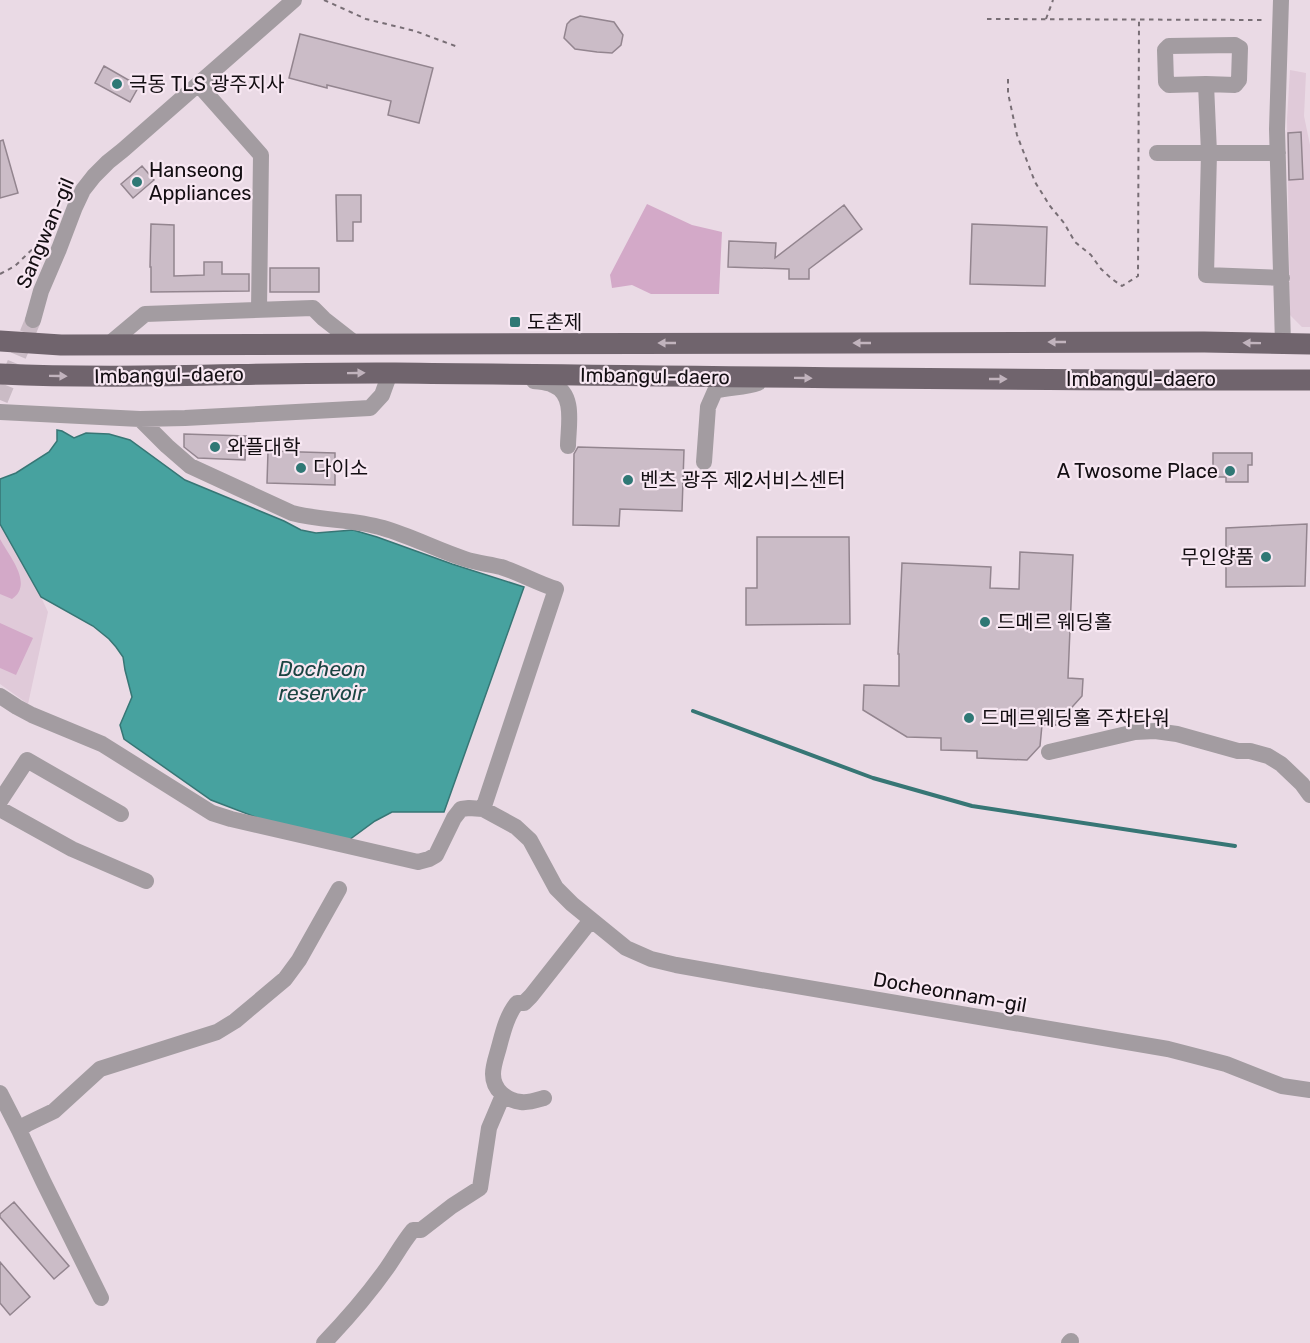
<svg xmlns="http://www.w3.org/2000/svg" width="1310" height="1343" viewBox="0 0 1310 1343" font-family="Rubik,'Noto Sans KR',sans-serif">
  <rect width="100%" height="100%" fill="#eadae5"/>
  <path fill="#e0cad9" d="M1290,70L1306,73L1304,116L1310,145V327H1302L1290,315L1287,119Z
    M0,524L41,597L48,612L28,704L0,684Z"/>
  <path fill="#d3a9c8" d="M647,204L692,225L722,232L719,294H651L632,285L612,288L610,275Z
    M0,539C9,556 34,584 12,599L0,594Z
    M0,623L33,638L16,675L0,668Z"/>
  <path fill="#47a29f" stroke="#377675" stroke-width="1.5" d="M57,430L62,431L74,438L86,433L109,434L130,440L185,480L284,521L301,530L316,533L353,530L377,537L452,564L524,587L444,812H392L375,821L349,840L263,820L211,800L124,739L120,725L132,697L125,670L123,657L116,647L109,639L93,626L41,597L0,524V479L16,473L49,452L57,441Z"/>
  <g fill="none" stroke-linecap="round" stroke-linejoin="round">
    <path stroke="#377675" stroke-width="4" d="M693,711L873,778L972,806L1235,846"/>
  </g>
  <path fill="#cbbcc7" stroke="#93858f" stroke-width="1.5" d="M580,16L614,22L623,35L621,45L612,53L597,52L575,49L564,38L567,24L571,20Z
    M300,34L433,68L419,123L388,115L391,101L327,85V88L289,78Z
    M104,66L139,86L130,102L95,83Z
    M1301,132L1303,179L1289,180L1288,133Z
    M3,140L18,193L0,198V141Z
    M142,166L154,180L133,198L121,184Z
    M336,195H361V222H353V241H337Z
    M844,205L862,229L809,269V279H789V269L728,267L729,241L776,243L775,258Z
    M151,224L174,225V276L204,275V262H222V274H249V291L151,292V267H150Z
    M972,224L1047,227L1045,286L970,284Z
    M270,268H319V292H270Z
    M184,434L246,436L245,460L198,458L184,447Z
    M578,447L684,450L682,511L620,509L619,526L573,525L574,454Z
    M268,451L335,453V485L267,483Z
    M1213,453H1252V465H1248V482H1226V477H1213Z
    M1307,524L1305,586L1226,587V528Z
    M757,537H849L850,624L746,625V588H757Z
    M1020,552L1073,555L1068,678L1083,679L1082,696L1056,725H1042L1040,746L1027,760L977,758V751L941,750V738L907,737L863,710L864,685L899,686V654H898L902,563L991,567L990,588L1019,589Z
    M14,1202L69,1266L54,1279L0,1217V1214Z
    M0,1262L30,1297L10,1315L0,1303Z"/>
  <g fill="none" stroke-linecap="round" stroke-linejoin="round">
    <path stroke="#cabbc5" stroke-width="16" stroke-dasharray="16 8" stroke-linecap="butt" d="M0,400L33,320"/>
    <path stroke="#786e75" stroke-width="2" stroke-dasharray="4.5 4.5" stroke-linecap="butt" d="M324,0L366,19L415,31L458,47
      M987,19L1266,20
      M1046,19L1053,0
      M1008,79V93L1017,135L1035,182L1050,206L1064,223L1075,242L1091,255L1101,269L1112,279L1122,286L1138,276L1139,20
      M0,274L15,266L48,234"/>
    <path stroke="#a39ca1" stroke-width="16" d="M1281,0L1277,129L1283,344
      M198,84L261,155L259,310
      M1206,84L1235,85L1239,80L1240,48L1235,45L1169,46L1165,50L1166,82L1169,85L1206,84L1209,153L1206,275L1282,278
      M1157,153H1278
      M33,320L41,291L59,249L75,207L83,190L94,176L108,162L123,150L294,0
      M108,345L145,314L313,308L324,319L356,344
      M534,381C540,382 547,382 553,385C576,394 568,427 568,446
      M0,412L140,419L185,418L370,408L382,395L390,373
      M140,419L167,446L190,466L292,513C322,521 353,519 383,528C411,536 437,550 465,559C477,563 489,564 501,567C520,573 537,583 556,589L483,809
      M704,462L708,407L715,391C729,387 744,388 758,383
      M0,696L17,707L32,715L102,744L212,813L231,819L418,862L429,859L436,855L454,818L461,809L469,808L483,809L516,827L530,840L556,888L572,904L626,948L651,959L676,965L755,979L1168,1049L1226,1064L1282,1086L1310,1090
      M1049,752L1135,732L1155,731L1177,734L1238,751H1250L1268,756L1281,764L1302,784L1310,795
      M0,801L27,760L121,814
      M0,809L72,849L146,881
      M0,1093L19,1130L43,1181L101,1298
      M544,1098C537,1100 529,1103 521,1102C506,1100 493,1090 493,1074C493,1065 497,1055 499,1047C503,1032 507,1015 517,1003H524L531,996L591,920
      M19,1130L27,1124L54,1111L100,1069L217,1032L235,1021L285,979L299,960L339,889
      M324,1343C347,1319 368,1295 387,1268C396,1255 403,1242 413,1230H421L452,1206L480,1188L489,1128L503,1095
      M1069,1343L1071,1341"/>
    <path stroke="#70646d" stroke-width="21" d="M0,341L61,345L1204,342L1310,344
      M0,374C131,380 263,372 395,373C700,376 1005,381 1310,380"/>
  </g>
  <defs><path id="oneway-solid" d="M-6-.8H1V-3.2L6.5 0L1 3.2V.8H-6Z" transform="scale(1.5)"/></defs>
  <g fill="#c1b3bd">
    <use href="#oneway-solid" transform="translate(1057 342) rotate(180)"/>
    <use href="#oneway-solid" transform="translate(667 343) rotate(180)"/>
    <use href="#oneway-solid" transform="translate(862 343) rotate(180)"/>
    <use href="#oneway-solid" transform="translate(1252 343) rotate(-179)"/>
    <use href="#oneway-solid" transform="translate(356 373) rotate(-1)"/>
    <use href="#oneway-solid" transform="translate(58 376) rotate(1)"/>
    <use href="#oneway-solid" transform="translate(803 378) rotate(1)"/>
    <use href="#oneway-solid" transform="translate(998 379)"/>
  </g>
  <g fill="#2f7875" stroke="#f7e7f2" stroke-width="2">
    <circle cx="117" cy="84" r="6"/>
    <circle cx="137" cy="182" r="6"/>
    <rect x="509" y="316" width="12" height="12" rx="3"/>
    <circle cx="215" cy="447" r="6"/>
    <circle cx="301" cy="468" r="6"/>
    <circle cx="1230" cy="471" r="6"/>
    <circle cx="628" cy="480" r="6"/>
    <circle cx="1266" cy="557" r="6"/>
    <circle cx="985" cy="622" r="6"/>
    <circle cx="969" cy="718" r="6"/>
  </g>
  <g text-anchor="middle" stroke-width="4.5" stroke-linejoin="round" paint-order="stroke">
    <g font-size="20" fill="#130e12" stroke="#f7e7f2" text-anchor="start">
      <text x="129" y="91">극동 TLS 광주지사</text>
      <text x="149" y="177">Hanseong<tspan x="149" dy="23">Appliances</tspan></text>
      <text x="527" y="329">도촌제</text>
      <text x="227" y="454">와플대학</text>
      <text x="313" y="475">다이소</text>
      <text x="1218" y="478" text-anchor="end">A Twosome Place</text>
      <text x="640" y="487">벤츠 광주 제2서비스센터</text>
      <text x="1254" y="564" text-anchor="end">무인양품</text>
      <text x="997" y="629">드메르 웨딩홀</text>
      <text x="981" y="725">드메르웨딩홀 주차타워</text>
    </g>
    <g font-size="20" fill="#130e12" stroke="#f7e7f2">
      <text transform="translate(45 233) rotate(-67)" y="7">Sangwan-gil</text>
      <text transform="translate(169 375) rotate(-1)" y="7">Imbangul-daero</text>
      <text transform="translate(655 376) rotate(1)" y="7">Imbangul-daero</text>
      <text x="1141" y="386">Imbangul-daero</text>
      <text transform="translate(950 992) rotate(10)" y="7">Docheonnam-gil</text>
    </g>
    <g font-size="21" font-style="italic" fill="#1a4442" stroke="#f7e7f2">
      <text x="322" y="676">Docheon<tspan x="322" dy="24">reservoir</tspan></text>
    </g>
  </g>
</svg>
